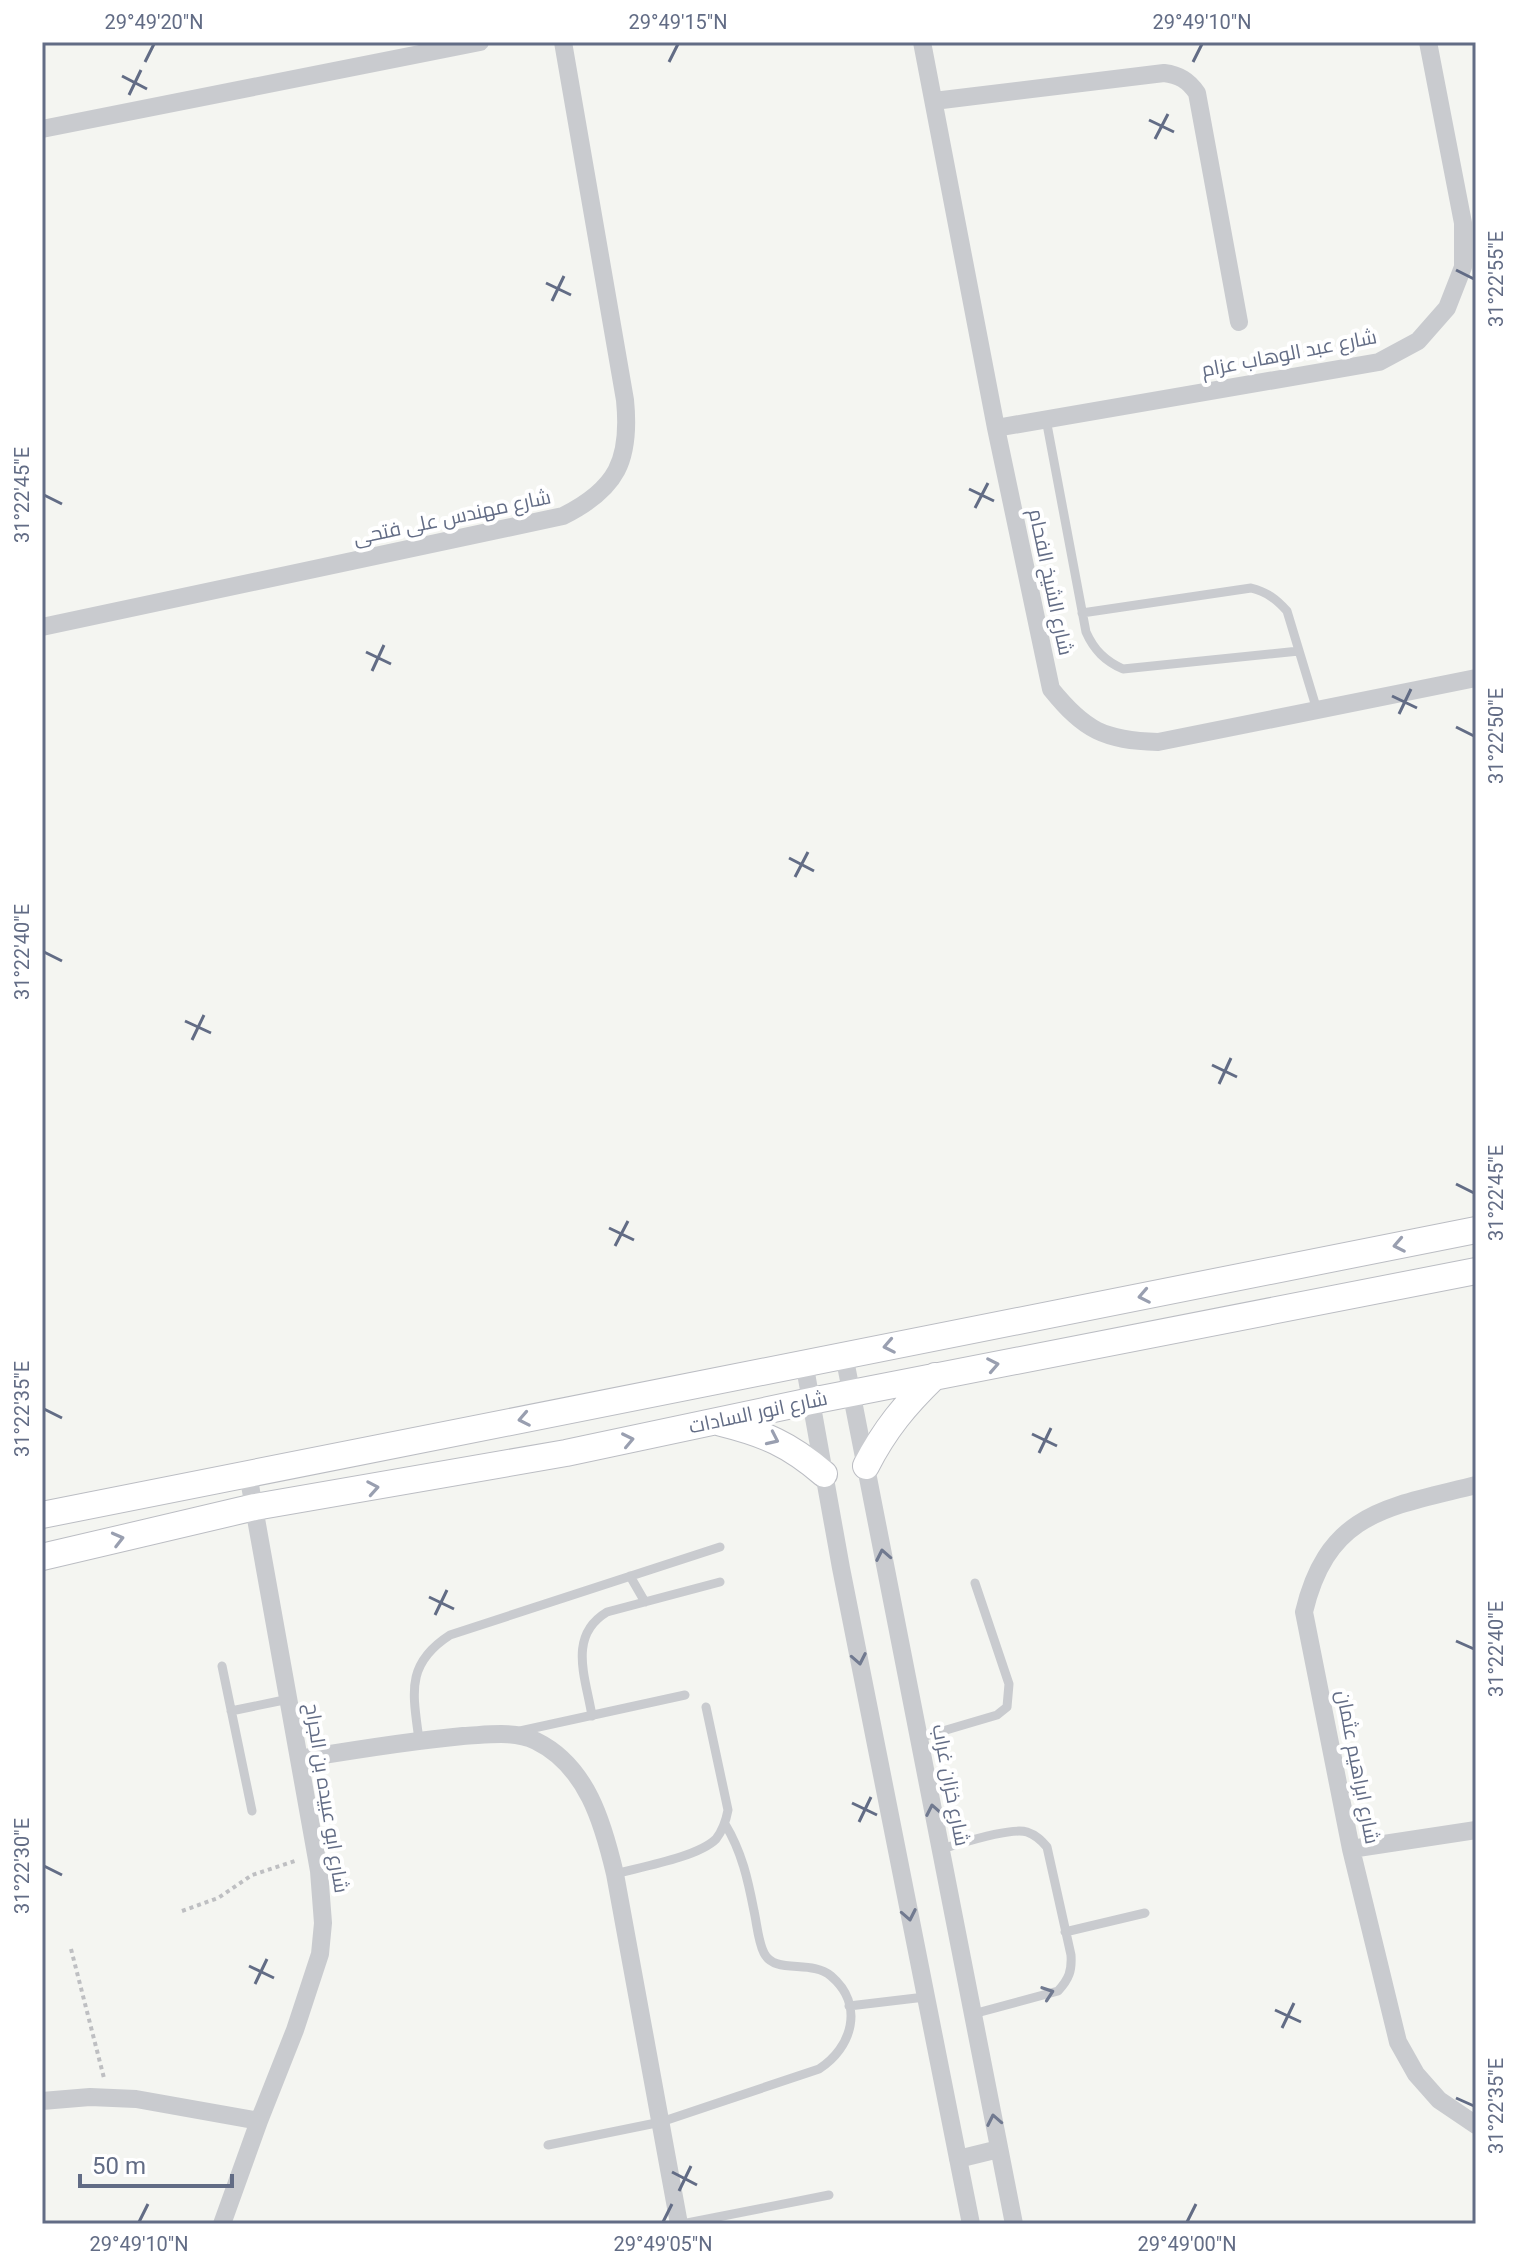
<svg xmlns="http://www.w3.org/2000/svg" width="1518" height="2266" viewBox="0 0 1518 2266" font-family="Roboto,Cairo,sans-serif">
  <rect width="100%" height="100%" fill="#f4f5f1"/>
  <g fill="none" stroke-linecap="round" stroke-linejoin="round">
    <g stroke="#bbbdc3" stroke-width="28">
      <path id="secondary" d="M721,1423C765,1434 789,1444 824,1474
        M866,1466C885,1429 905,1405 935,1376
        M42,1515L1476,1230
        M42,1557L255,1507L566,1453L811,1401L1476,1271"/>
    </g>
    <path stroke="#bebfc2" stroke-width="4" stroke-dasharray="4 4" stroke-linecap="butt" d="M182,1911L218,1898L252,1875L298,1860
      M71,1949L104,2078"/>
    <path stroke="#c9cbcf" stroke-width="9" d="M1046,419L1086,632C1094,650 1105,661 1123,669L1299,651
      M1082,613L1251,588C1267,592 1276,599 1287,611L1317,710
      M630,1576L645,1602
      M222,1666L252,1811
      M231,1711L289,1699
      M592,1716C586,1678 567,1636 607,1612L720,1582
      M520,1731L685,1695
      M919,1738L997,1715L1007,1707L1009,1684L975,1583
      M419,1740C413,1693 405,1664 450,1635L720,1547
      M941,1849C960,1844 1010,1827 1027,1832C1036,1835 1041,1840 1047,1847L1071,1955C1072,1971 1069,1979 1058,1991L973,2014
      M615,1874C641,1867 698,1857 716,1839C723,1830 726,1821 728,1810L706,1707
      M1065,1932L1145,1913
      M849,2006L925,1997
      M548,2145L661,2122L819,2069C852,2048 865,2005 831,1976C811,1959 775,1975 764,1953C758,1941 757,1924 754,1911C748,1880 742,1852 725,1824
      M682,2224L829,2195"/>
    <path stroke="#c9cbcf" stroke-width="18" d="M922,42L996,428L1051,689C1085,731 1104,740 1158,742L1476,678
      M934,101L1164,73C1179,75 1188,80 1197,93L1239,322
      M42,129L480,42
      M996,428L1379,362L1418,341L1447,308L1463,267V223L1428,42
      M42,627L563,516C617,489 631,460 625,400L563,42
      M844,1355L1014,2224
      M804,1362L841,1568L971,2224
      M1476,1485C1389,1507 1328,1511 1304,1612L1351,1849L1398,2042L1416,2074L1439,2100L1476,2125
      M299,1759C354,1750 408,1741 463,1736C487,1735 514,1730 536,1741C587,1766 603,1823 615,1874L679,2224
      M1351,1849L1476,1830
      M42,2101L90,2097L136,2099L259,2121
      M958,2159L999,2149
      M222,2224L259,2121L295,2030L320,1954L323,1923L319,1871L248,1474"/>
    <use href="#secondary" stroke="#fff" stroke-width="26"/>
  </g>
  <defs><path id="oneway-chevron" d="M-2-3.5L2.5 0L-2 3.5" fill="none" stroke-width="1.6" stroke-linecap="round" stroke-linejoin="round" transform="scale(2)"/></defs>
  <g stroke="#999fb0">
    <use href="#oneway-chevron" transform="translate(1399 1245) rotate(169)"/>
    <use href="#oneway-chevron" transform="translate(1144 1296) rotate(169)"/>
    <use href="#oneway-chevron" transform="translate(889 1346) rotate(169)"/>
    <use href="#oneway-chevron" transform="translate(993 1365) rotate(-11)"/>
    <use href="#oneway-chevron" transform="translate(524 1419) rotate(169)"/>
    <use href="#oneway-chevron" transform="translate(773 1439) rotate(25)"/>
    <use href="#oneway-chevron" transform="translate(628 1440) rotate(-12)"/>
    <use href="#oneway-chevron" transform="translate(373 1488) rotate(-10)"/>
    <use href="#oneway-chevron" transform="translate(118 1539) rotate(-14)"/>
  </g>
  <g stroke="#717a90">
    <use href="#oneway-chevron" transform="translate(883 1555) rotate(-101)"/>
    <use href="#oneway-chevron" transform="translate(859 1659) rotate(79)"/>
    <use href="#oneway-chevron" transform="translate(933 1810) rotate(-101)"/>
    <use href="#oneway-chevron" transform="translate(909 1915) rotate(79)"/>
    <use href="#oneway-chevron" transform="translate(1048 1993) rotate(-19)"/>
    <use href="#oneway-chevron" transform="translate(994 2120) rotate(-101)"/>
  </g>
  <path fill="none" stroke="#626c85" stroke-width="3" d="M145,62L154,44M669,62L678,44M1193,62L1202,44M122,76L147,89M129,95L141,70M1149,120L1174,132M1155,139L1168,114M1456,270L1474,279M546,283L571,295M552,301L564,276M969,489L994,501M44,495L62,504M975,508L988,483M366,652L391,664M372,671L384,645M1392,696L1417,708M1399,714L1411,689M1456,727L1474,736M789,858L814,871M795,877L808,852M44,952L62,961M185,1021L211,1033M192,1040L204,1015M1212,1065L1237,1077M1219,1084L1231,1058M1456,1184L1474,1193M609,1228L634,1240M615,1246L628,1221M44,1409L62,1418M1032,1434L1057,1446M1039,1453L1051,1428M429,1597L454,1609M435,1615L447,1590M1456,1641L1474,1649M852,1803L877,1815M859,1822L871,1797M44,1866L62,1875M249,1966L274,1978M255,1984L267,1959M1275,2010L1301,2022M1282,2028L1294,2003M1456,2098L1474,2106M672,2172L697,2185M679,2191L691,2166M139,2222L148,2204M663,2222L672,2204M1187,2222L1196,2204"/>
  <g text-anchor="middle" stroke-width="8" stroke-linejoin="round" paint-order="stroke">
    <g font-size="20" fill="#626c85" stroke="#fff">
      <text transform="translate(1289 353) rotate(-11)" y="7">شارع عبد الوهاب عزام</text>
      <text transform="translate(452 517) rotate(-12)" y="7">شارع مهندس على فتحى</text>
      <text transform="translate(1051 582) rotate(78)" y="7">شارع الشيخ الفحام</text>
      <text transform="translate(758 1412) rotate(-12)" y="7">شارع انور السادات</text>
      <text transform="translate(1358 1767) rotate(79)" y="7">شارع ابراهيم عثمان</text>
      <text transform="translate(951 1785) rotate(79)" y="7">شارع خزان غراب</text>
      <text transform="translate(327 1798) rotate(81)" y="7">شارع ابو عبيده بن الجراح</text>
    </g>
  </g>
  <rect width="1518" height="2266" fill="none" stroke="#ffffff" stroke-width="88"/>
  <path d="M80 2174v12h152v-12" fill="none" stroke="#626c85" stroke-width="4"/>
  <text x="92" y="2174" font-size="24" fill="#626c85" stroke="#ffffff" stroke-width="6" paint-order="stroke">50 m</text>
  <rect x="44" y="44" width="1430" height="2178" fill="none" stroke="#626c85" stroke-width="3"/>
  <g font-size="20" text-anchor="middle" fill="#626c85">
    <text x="154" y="29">29°49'20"N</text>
    <text x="678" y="29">29°49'15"N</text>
    <text x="1202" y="29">29°49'10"N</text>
    <text transform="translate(1496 279) rotate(-90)" y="7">31°22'55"E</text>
    <text transform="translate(22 495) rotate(-90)" y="7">31°22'45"E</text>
    <text transform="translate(1496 736) rotate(-90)" y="7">31°22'50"E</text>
    <text transform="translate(22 952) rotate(-90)" y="7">31°22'40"E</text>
    <text transform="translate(1496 1193) rotate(-90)" y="7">31°22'45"E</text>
    <text transform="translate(22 1409) rotate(-90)" y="7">31°22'35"E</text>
    <text transform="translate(1496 1649) rotate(-90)" y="7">31°22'40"E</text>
    <text transform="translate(22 1866) rotate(-90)" y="7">31°22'30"E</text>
    <text transform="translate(1496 2106) rotate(-90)" y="7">31°22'35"E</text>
    <text x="139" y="2251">29°49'10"N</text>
    <text x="663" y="2251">29°49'05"N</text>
    <text x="1187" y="2251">29°49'00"N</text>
  </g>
</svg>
